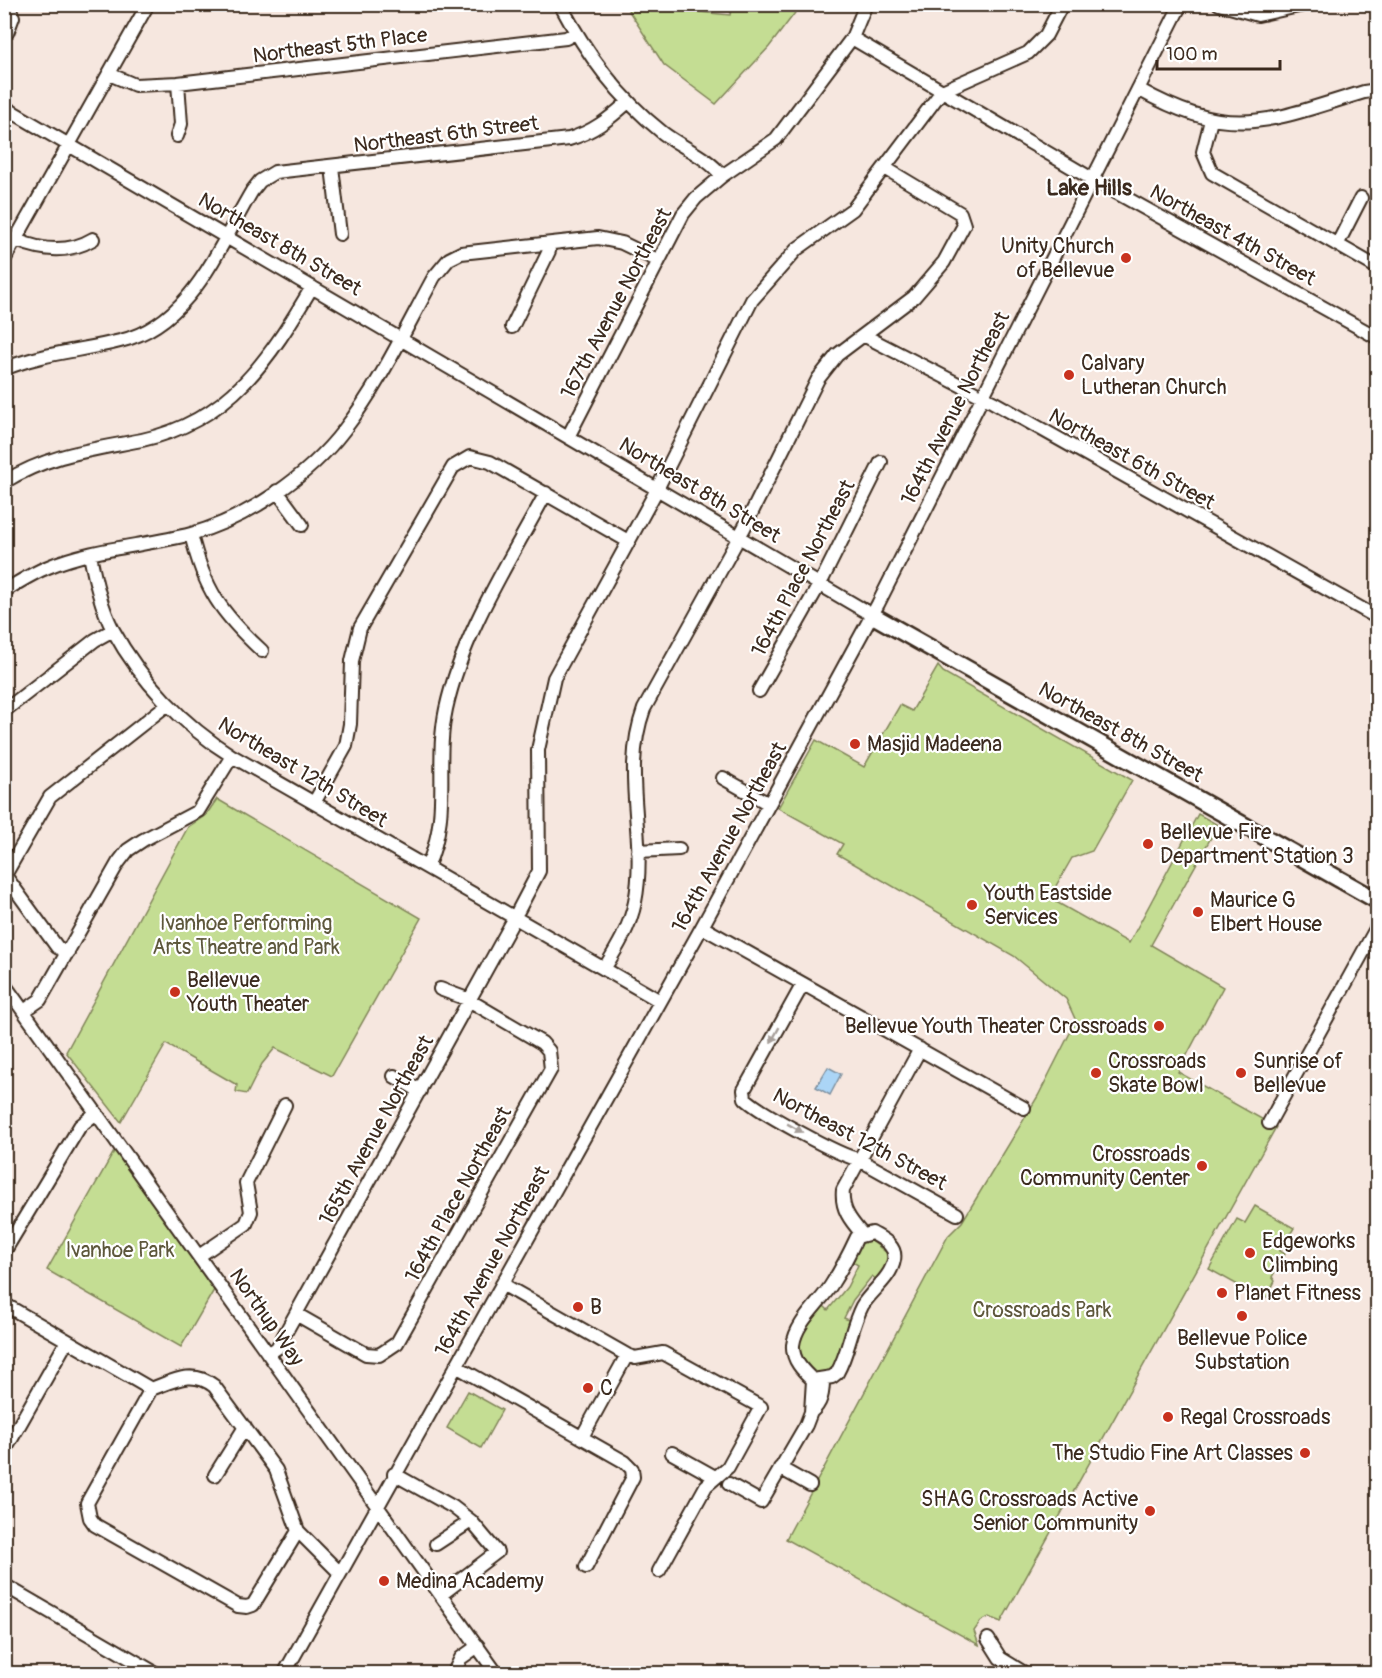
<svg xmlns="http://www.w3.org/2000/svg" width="1382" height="1678" viewBox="0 0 1382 1678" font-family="Pangolin,sans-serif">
  <rect width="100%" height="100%" fill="#f6e7df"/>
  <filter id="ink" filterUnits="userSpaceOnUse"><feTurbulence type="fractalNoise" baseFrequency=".0167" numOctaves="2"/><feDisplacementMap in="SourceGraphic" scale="12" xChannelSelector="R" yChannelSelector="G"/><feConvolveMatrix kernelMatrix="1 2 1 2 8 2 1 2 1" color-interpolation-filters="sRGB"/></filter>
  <g filter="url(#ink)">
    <path fill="#c4dd93" stroke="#808458" stroke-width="1.5" d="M625,5H700V12L730,15L732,5H801L769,47L716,104L664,65Z
      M938,666L943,672L1132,780L1092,851L1072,858L1049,898L1129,943L1198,814L1218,825L1151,945L1223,987L1178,1072L1276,1127L1001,1622L989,1617L981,1621L974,1631L979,1645L786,1539L948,1236L962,1222L1038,1096L1076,1021L1066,999L1014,956L837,854L843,844L778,808L816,740L864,767L900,705L912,711Z
      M217,799L421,918L332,1076L275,1048L262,1064L247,1094L236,1092L237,1085L166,1044L121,1122L66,1052L188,827L206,815Z
      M115,1150L214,1290L181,1347L47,1270Z
      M1255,1206L1294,1228L1280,1251L1285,1254L1272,1277L1275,1281L1267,1297L1262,1295L1261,1298L1209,1269L1237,1219L1245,1223Z
      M869,1239L887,1253L888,1266L878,1281L872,1276L853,1300L844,1318L851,1321L844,1350L830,1373C809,1378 805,1367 796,1349C801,1331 811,1318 823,1305L828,1310L847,1287L858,1265L851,1261L861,1241Z
      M468,1391L502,1410L481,1448L447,1428Z"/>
    <path fill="#abd5f6" stroke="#7e91a0" stroke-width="1.5" d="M828,1067L841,1074L830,1095L816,1087Z"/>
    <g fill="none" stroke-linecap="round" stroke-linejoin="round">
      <g stroke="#3b2a1e" stroke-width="16">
        <path id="minor" d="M560,4C587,55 618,97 663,133C681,147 708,157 722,176
          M1219,4L1258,15L1308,4
          M7,33L13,17L8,4
          M852,38L1092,179L1378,338
          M109,74L135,85L178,83L566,38L575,33
          M1138,89C1233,142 1268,121 1364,92L1378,90
          M4,107L872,615
          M1211,120L1203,152L1212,173L1378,268
          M177,136L181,124L178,83
          M332,167L340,234
          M16,240C42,251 68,254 93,239
          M1337,245L1361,198
          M4,260L148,4
          M512,327L549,251L548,244
          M865,336L993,402L1378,618
          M4,369C42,353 81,351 120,341C191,324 218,248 252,191L260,181L275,172L569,139C593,132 609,119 627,103
          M568,437L683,214L696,198L722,176L776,139L852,38L866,4
          M4,482C50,454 91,450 142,440C230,421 270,358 312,287
          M277,491L302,525
          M191,534C204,589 221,613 262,651
          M90,555C95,580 101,607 113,630C140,680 184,726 232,756L510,915
          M4,591C19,582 33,573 48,567C93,548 145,546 191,534C248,518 308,477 344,430C380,384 406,328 434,277L449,259L461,253L598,238L622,243L657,260
          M759,691L823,578L881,462
          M4,711L95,640L113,630
          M723,778L769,804
          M314,803L346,746L350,724L352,661L360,628L453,467L470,457L490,462L628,541
          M638,851L679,849
          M427,867C452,812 434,765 446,709C463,632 509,562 546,493
          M4,874L57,947L68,953
          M5,875L50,797L168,704
          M518,911L539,871L538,750L554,678L654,495L752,300L797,249L853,209L942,91L1028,53L1046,35L1062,4
          M519,920L660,1001
          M702,927L1024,1108
          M604,969C617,948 630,927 635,902C648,837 620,775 644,709L744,528L818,379L837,355L914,297L944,262L964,225L960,213L885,168
          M4,984L497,1674
          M803,984L744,1090L745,1098C757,1111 842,1157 858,1159L957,1214
          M24,1011L40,1000L118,863L128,850L143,840L198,811L232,756
          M394,1076L420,1091
          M1269,1123L1378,925
          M872,1233C882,1239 897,1245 894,1260C891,1278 871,1291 862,1306C851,1327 849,1352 837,1373L832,1377L813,1380C803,1371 792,1360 793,1345C796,1321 822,1302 833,1282C842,1268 850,1252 857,1237Z
          M862,1234C850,1220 841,1209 843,1190L920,1049
          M4,1252L80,1126L96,1113
          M199,1256L246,1224L251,1212L246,1183L285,1105
          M502,1284L627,1355L635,1358L663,1353L761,1407L728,1467L706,1486L659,1571
          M4,1304L151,1389C173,1381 193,1369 214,1386L276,1470L298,1531L340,1573
          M296,1314L366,1354L379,1355L397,1343L551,1069L549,1051L542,1043L467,999L440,989
          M268,1354L277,1348L513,921
          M456,1366L625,1462L632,1469L633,1477L586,1567
          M151,1389L87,1503L90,1518L95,1525L238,1606L247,1607L253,1605L298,1531
          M811,1412C822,1403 823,1392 823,1379
          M582,1437L627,1355
          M4,1452L67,1341
          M672,1453L715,1477
          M780,1468L810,1485
          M394,1474L453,1507L471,1521L497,1552L442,1594
          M215,1475L245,1427
          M729,1484L761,1502L806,1425L811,1412L813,1380
          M436,1544L471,1521
          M4,1585L157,1674
          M988,1639L1000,1658L1026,1674
          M284,1674L702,927L878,604L1181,4
          M453,1674L461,1658L478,1646"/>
      </g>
      <g stroke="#3b2a1e" stroke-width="20">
        <path id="major" d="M872,615L1378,901"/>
      </g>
      <use href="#minor" stroke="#fff" stroke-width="12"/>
      <use href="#major" stroke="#fff" stroke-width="15"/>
    </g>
    <defs><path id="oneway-solid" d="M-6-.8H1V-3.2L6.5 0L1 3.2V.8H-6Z" transform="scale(1.5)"/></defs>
    <g fill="#a79f9a">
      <use href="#oneway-solid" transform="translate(775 1035) rotate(119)"/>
      <use href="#oneway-solid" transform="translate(795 1128) rotate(29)"/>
    </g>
  </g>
  <g fill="#c8321e" stroke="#fff" stroke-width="2">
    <circle cx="1126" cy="258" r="6"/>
    <circle cx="1069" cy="375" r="6"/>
    <circle cx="855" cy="744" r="6"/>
    <circle cx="1148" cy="844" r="6"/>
    <circle cx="972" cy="905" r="6"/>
    <circle cx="1198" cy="912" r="6"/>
    <circle cx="175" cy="992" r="6"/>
    <circle cx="1159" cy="1026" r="6"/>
    <circle cx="1096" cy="1073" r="6"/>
    <circle cx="1241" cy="1073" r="6"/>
    <circle cx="1202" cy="1166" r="6"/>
    <circle cx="1250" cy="1253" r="6"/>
    <circle cx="1222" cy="1293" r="6"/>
    <circle cx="578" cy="1307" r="6"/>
    <circle cx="1242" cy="1316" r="6"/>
    <circle cx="588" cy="1388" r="6"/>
    <circle cx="1168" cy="1417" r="6"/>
    <circle cx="1305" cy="1453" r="6"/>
    <circle cx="1150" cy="1511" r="6"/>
    <circle cx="384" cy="1581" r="6"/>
  </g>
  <g text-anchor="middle" stroke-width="4.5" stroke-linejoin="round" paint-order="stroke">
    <g font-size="21" fill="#3b2a1e" stroke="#fff">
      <text transform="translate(340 45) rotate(-7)" y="7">Northeast 5th Place</text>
      <text transform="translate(446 134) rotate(-7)" y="7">Northeast 6th Street</text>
      <text transform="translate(1233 235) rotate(29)" y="7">Northeast 4th Street</text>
      <text transform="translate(280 244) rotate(30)" y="7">Northeast 8th Street</text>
      <text transform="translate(616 303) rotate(-62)" y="7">167th Avenue Northeast</text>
      <text transform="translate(955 408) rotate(-63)" y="7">164th Avenue Northeast</text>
      <text transform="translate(1132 459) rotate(29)" y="7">Northeast 6th Street</text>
      <text transform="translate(700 490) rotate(31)" y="7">Northeast 8th Street</text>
      <text transform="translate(803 568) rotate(-62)" y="7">164th Place Northeast</text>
      <text transform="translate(1121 732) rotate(29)" y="7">Northeast 8th Street</text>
      <text transform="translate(303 772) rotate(31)" y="7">Northeast 12th Street</text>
      <text transform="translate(729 837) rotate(-61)" y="7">164th Avenue Northeast</text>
      <text transform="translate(376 1130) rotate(-61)" y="7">165th Avenue Northeast</text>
      <text transform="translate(860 1139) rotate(28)" y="7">Northeast 12th Street</text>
      <text transform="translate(458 1194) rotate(-61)" y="7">164th Place Northeast</text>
      <text transform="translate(492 1261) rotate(-61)" y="7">164th Avenue Northeast</text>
      <text transform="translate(267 1317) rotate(55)" y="7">Northup Way</text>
    </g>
    <g font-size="21" fill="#3b2a1e" stroke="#fff" text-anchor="start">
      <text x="1114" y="253" text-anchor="end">Unity Church<tspan x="1114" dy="24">of Bellevue</tspan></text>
      <text x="1081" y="370">Calvary<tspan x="1081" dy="24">Lutheran Church</tspan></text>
      <text x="867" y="751">Masjid Madeena</text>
      <text x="1160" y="839">Bellevue Fire<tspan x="1160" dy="24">Department Station 3</tspan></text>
      <text x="984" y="900">Youth Eastside<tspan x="984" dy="24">Services</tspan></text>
      <text x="1210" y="907">Maurice G<tspan x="1210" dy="24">Elbert House</tspan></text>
      <text x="187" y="987">Bellevue<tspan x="187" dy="24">Youth Theater</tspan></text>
      <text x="1147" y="1033" text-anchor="end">Bellevue Youth Theater Crossroads</text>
      <text x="1108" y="1068">Crossroads<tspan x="1108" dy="24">Skate Bowl</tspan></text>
      <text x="1253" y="1068">Sunrise of<tspan x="1253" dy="24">Bellevue</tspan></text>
      <text x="1190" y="1161" text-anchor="end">Crossroads<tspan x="1190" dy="24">Community Center</tspan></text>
      <text x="1262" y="1248">Edgeworks<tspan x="1262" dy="24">Climbing</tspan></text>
      <text x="1234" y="1300">Planet Fitness</text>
      <text x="590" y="1314">B</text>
      <text x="1242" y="1345" text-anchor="middle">Bellevue Police<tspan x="1242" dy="24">Substation</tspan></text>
      <text x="600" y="1395">C</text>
      <text x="1180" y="1424">Regal Crossroads</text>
      <text x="1293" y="1460" text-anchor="end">The Studio Fine Art Classes</text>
      <text x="1138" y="1506" text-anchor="end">SHAG Crossroads Active<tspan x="1138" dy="24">Senior Community</tspan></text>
      <text x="396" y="1588">Medina Academy</text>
    </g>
    <g font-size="21" fill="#5d573b" stroke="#fff">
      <text x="246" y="930">Ivanhoe Performing<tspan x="246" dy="24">Arts Theatre and Park</tspan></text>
      <text x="120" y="1257">Ivanhoe Park</text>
      <text x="1042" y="1317">Crossroads Park</text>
    </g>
    <g font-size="22" font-weight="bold" fill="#3b2a1e" stroke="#fff">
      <text x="1089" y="195">Lake Hills</text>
    </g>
  </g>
  <rect width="1382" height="1678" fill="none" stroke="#fff" stroke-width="24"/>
  <rect x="12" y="12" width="1358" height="1654" fill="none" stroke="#3b2a1e" stroke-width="2" filter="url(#ink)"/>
  <path d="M1157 60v9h123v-9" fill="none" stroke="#3b2a1e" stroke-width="3"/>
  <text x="1166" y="60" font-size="18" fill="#3b2a1e" stroke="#ffffff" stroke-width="4.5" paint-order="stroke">100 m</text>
</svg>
